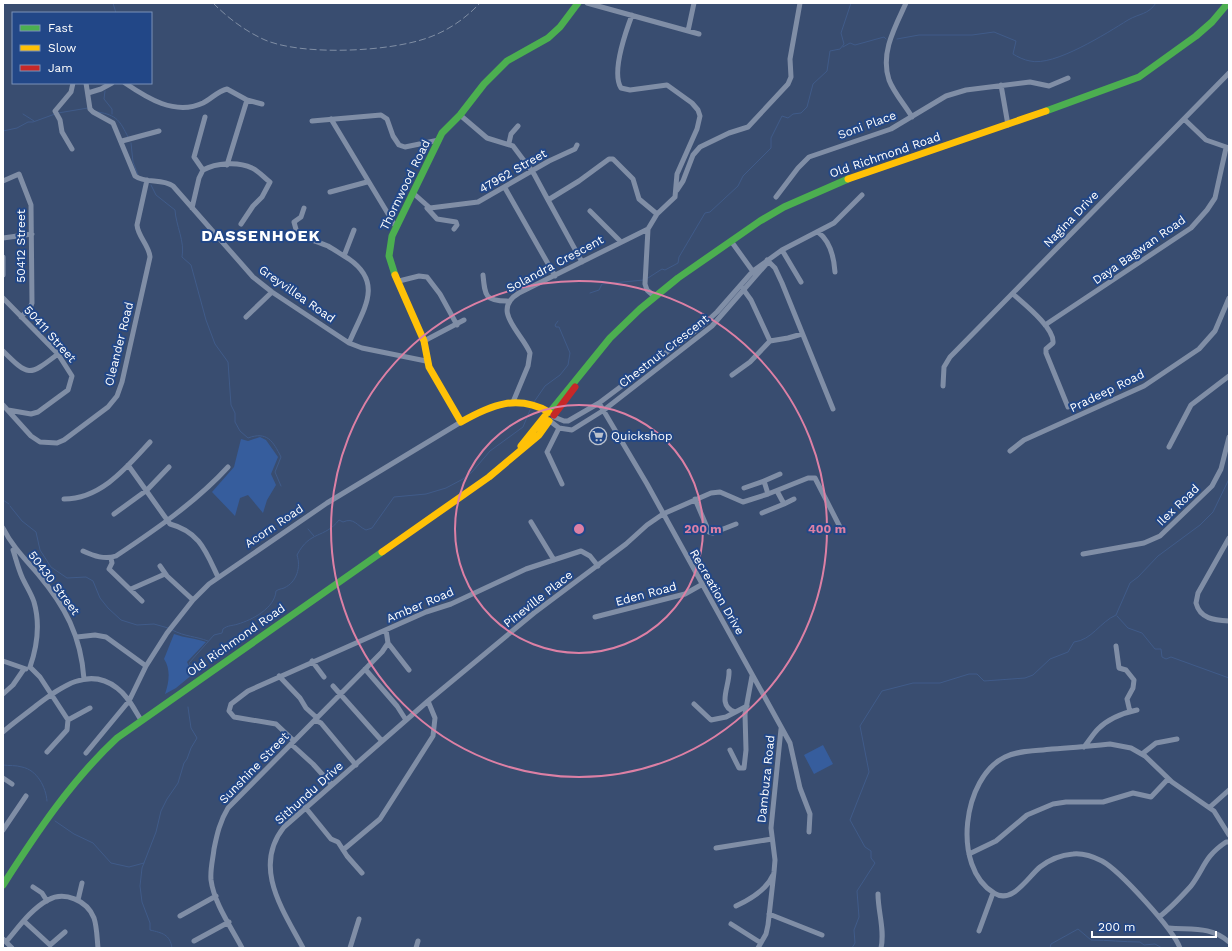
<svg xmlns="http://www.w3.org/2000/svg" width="1232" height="951" font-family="'Work Sans',sans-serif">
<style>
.green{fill:#365d9d}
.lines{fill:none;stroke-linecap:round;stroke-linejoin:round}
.stream{stroke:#405b89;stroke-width:1}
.street{stroke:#808ea6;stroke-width:5}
.fast{stroke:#4caf50;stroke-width:7}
.slow{stroke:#ffc107;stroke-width:7}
.jam{stroke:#c62828;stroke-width:7}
.rail{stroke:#808ea4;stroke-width:1;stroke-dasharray:7 3;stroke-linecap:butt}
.ring{fill:none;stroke:#dd80a5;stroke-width:2}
.labels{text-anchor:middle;stroke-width:4;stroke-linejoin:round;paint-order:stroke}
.street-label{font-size:12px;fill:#fff;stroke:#224787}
.poi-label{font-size:12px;fill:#fff;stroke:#224787;text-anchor:start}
.district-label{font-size:16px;font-weight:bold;letter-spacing:1px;fill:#fff;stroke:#224787}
.centre{fill:#dd80a5;stroke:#224787;stroke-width:2}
.ring-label{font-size:12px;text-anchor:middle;font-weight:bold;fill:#dd80a5;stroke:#224787;stroke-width:4;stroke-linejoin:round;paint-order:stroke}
</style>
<rect width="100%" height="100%" fill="#394d70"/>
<!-- green -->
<path class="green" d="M260,437l6,3 12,17 -7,17 5,11 -9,15 -4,13 -15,-18 -8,3 -5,18 -23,-24 22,-25 7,-28 7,2z
M174,634c11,4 21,4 32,8l-19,20 6,12 -17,14 -11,6c4,-11 6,-25 -1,-35z
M823,745l10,19 -19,10 -10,-19z"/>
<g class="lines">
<!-- stream -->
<path class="stream" d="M113,3l3,10
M897,39l22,-4h53l22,-3 22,9 -3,13c5,3 11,6 17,7 24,6 77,-28 98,-41 12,-7 20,-5 28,-17
M843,47l7,-4 5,2 29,-8 2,2
M105,91l-1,8 8,10v5
M98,112c19,3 22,9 30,25
M58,113l30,-5
M23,114l11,7
M3,131l14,-3 11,-6h5l22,-8
M131,143l2,19 5,13
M151,185l5,10 19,15c1,16 10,31 7,47l9,8 15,55 9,24 13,18 3,43 4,8v9l5,9 8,7c19,-7 25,3 33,19l-6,15 6,14
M648,278l14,-9 3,1 13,-7 1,-6 26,-44 5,-1 28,-26 5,-10 28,-28v-10l11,-22 6,2 5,-4 8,-1 6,-6 6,-23 14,-13 3,-20 10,-2 4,-5 -3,-11 10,-30
M590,293l9,-3 3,-6 42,-4
M534,402l11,-16 15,-11 8,-10 2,-12 -11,-26h-3l-1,-2 3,-4
M3,500l6,4
M10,506l12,15 14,11 4,18 11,17 16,11 19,-1 7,4 7,17 8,10 13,12 16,5 17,-1 14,4
M308,529l6,7
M1117,616l11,12 14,5 13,16h6l1,8 4,2 5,-2 58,21
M172,630c14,7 23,6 36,11
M195,673l-6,-10 25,-28 8,-2 1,-4c5,-4 9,-3 15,-5 14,-4 37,-16 38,-33 3,-2 5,-2 8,-3 13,-6 17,-21 13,-33 13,-25 27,-16 42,-35l4,2c11,-5 14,4 23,8l6,-2 22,-31 32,-3 20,-6 17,-9 9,-7 18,-21 33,-24 7,-17
M3,765c6,1 13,0 19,2 15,3 24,20 25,34
M55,821l19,13 19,9 18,20 18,4 15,-4
M172,948c-2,-14 -10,-15 -22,-18v-7l-8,-21 -2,-16 2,-18 14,-36 5,-21 6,-12 11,-16 6,-20 3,-4 4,-11 6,-10 -6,-10 -3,-21
M852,948l3,-5 -1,-13 5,-13 -2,-26 18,-28 -4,-5v-7l-6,-4 -15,-27 19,-48 -9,-46 22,-35 31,-8h27l29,-9h8l7,7 41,-3 8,-3 17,-16 18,-7 6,-10c18,-2 26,-20 42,-27l14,-32 8,-6 20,-21 42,-31 13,-13 16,-33
M1050,948l1,-4 27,-15 13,11c17,0 32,2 49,2l4,3 11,-1 7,4"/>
<!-- street -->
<path class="street" d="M587,3l112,31
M906,3c-11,24 -26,50 -17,77 5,13 16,25 23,37
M632,15c-6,16 -21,57 -11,73l9,2 37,-5 25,18 6,7 2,6 -3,13 -20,45 -2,23 -18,17 -9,15 -3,55 2,6 8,7
M688,31l6,-28
M86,83l4,26 3,3 20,11 22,53c11,8 27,2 38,10l80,91 19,15 77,51 13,5 64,13
M125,83c22,15 50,33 78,20 8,-4 15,-12 24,-14l20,11 15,4
M1001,85l7,40
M88,93l13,-4 11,-6
M460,115l27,23 26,8 21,28 14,26
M331,119l65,108
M1184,119l22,21 23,8
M312,121l69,-6 6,4 6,17 6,9 6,2 34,-7
M122,141l37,-10
M509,143l2,-9 7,-8
M72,149l-10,-17 -2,-12 -5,-9 16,-19 2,-9
M227,165l20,-65
M203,170l-9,-13 11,-40
M3,181l16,-7 12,31 1,98 -2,5 -9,9
M505,188l50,88
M677,190l6,-9 10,-26 7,-8 29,-14 19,-6 40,-43 3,-7 -1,-18 10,-56
M330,192l37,-10
M413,193l17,15 48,-6 71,-41 26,-12 2,-4
M776,197l22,-29 11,-11 82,-28 55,-33 20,-6 64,-8 19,4 19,-8
M192,208l7,-30 4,-8c13,-7 35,-9 49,-2 7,3 12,10 18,14l-8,15 -9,9 -12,18
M304,208l-3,9 -7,5 3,11c10,6 21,9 31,13 7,4 14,9 21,13 36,25 13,52 0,84
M427,208l10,11 19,3 1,3 -3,4
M590,211l30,30
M818,232c12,9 16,25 17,40
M3,238l29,-4
M731,241l23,32
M782,250l19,32
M344,256l10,-26
M3,257v18
M767,260l8,8 7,15 51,126
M582,262l-34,-62 31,-19 30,-22h4l20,20 6,20 18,15
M483,275c2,21 2,26 24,26
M399,281l20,-5 8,1 13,17 17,31
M1013,294c10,9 42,34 40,49l-7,6v4l22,54
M3,298l55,56 14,22 -4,14 -30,22 -7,2 -23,-4
M246,317l26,-25
M1045,325l146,-97 16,-18 8,-12 11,-50
M424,341l40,-21
M770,341l18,-3 14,-4
M3,351c26,26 26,25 55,3
M732,375l18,-13 20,-21 -19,-41 -8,-11
M943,386l1,-19 6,-10 279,-284
M513,402l15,-36 2,-13c-8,-20 -40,-43 -11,-60l129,-64
M599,403l48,81 143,259 10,45 10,26 -1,18
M3,405l28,31 9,6 17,1 7,-3 44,-33 9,-11 5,-14 28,-125c-1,-12 -12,-20 -13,-32l10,-45
M554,417l10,4h4l31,-18 104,-78 14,-13 36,-41 29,-21 52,-27 28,-28
M550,421l9,7 13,2 32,-20 108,-84 56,-64
M559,428l-12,24 15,32
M1169,447l22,-42 38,-29
M1010,451l14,-11 120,-54 55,-37 16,-18 14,-33
M128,465l42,59c30,8 36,28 48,53
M764,481l16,-7
M768,494l40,-16h7l27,53
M64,499c37,0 63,-32 86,-57
M695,499l14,33 4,1 23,-9
M784,504l10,-5
M762,513l22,-9 -7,-13
M114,514l33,-24 22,-23
M531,522l23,38
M3,528c9,18 22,31 35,46 27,32 43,62 46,105
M1229,538l-31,55 -2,10c4,16 18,17 33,18
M16,549l-3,1c3,9 5,18 9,27 4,9 9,16 12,25 6,21 3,45 -4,65
M83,551c11,5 22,9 33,5 39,-26 80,-54 112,-89
M1083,554l61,-11 16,-7 52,-50 9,-17 8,-32
M111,558l1,5 -3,6 33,32
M160,566l7,10 26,24
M131,589l34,-15
M595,617l90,-23 16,-9
M77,637l18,-2 11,2 40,29
M388,643l21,27
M1116,646l3,22 7,2 8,10 -1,8 -6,11 3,13
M3,661l23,8
M312,661l12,16
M30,667l10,10 28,43 -1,10 -20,22
M365,669l32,37 9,14
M729,671c1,15 -13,35 6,41
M279,676l21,22 6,10 11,10
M333,686l49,55
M3,694l10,-9 11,-16
M694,704l17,16 15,-3 21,-11
M68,720l22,-12
M315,720l6,3 35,42
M3,732c11,-10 23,-18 34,-27 24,-18 52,-39 80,-17 11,8 17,21 24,32
M294,741l-18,-17 -42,-7 -5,-6 2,-7 17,-13 178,-79 25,-8 75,-35 55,-18 9,5 8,10
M291,744l22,20 18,20
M1084,747c5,-6 9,-13 14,-18 11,-11 25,-16 39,-19
M730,750l9,18h5l2,-18 -1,-36 7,-38
M86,753l43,-52 17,-35 21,-33 26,-33 16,-16 118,-81 134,-81
M1142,754l14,-11 21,-4
M3,778l9,6
M305,807l26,32 7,3 9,14 15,17
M1210,807l19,-17
M3,830l23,-34
M716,848l56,-9
M343,850l37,-31 53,-83 2,-18 -7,-17
M969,854l27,-13 31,-26 26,-11 13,-2h37l30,-9 18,4 17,-18
M33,887l9,6 5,8
M878,894c0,18 7,36 3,54
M78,900l4,-17
M736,906c13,-6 31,-17 37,-31
M769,914l53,21
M180,916l36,-20
M1159,917c12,-9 22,-20 32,-31 14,-19 13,-29 35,-44h3
M25,922l25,23 15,-13
M731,924l30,19
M1169,928c22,2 42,-2 60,14
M979,931l14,-38
M3,939l9,9
M194,941l35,-19
M6,942c12,-14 25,-33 42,-42 16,-9 39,0 46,18 3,9 3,20 4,30
M242,948c-11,-21 -28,-45 -31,-68 -1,-11 2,-21 3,-31 3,-15 6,-28 14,-41l154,-156 6,-9 -2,-13
M303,948c-20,-38 -51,-81 -19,-121l144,-126 106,-88 92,-69 21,-19 16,-11 48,-21 9,-1 23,10 25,-8 -4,-13 -20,7
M350,948l9,-29
M416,948l2,-7
M758,948l8,-14 2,-9 6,-53 1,-12 -4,-32 10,-99
M1180,948c-7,-19 -60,-77 -78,-87 -8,-4 -20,-8 -29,-7 -12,1 -24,6 -33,13 -12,10 -28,38 -46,26 -43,-26 -31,-116 11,-136 14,-7 32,-6 47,-8 20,-1 39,-3 58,-5l21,4 14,8 27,26 42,29 15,24"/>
<!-- fast -->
<path class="fast" d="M1046,111l93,-34 57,-41 16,-14 16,-19
M395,275l-6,-19 3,-20 50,-103 18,-18 24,-31 23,-23 41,-23 12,-11 18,-24
M550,412l60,-74 30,-29 38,-31 82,-57 24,-14 64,-28
M3,885c34,-53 68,-104 114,-147l265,-186"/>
<!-- slow -->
<path class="slow" d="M848,179l198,-68
M395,275l29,66 5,26 32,55c30,-17 56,-28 88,-10
M521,446l24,-30
M382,552l107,-75 50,-42 10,-14"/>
<!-- jam -->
<path class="jam" d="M554,415l21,-28"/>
<!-- rail -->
<path class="rail" d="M213,3c15,15 32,28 52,37 38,16 126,12 165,-3 19,-7 36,-19 50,-34"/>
</g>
<!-- distance rings -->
<g class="ring">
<circle cx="579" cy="529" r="124"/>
<circle cx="579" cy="529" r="248"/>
</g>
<!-- icons -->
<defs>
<symbol id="supermarket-ring" viewBox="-11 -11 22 22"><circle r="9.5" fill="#224787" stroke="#bac1cd" stroke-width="1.5"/><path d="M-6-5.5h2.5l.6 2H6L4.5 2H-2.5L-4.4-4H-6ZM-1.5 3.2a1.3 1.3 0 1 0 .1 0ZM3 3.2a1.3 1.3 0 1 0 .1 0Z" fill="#bac1cd"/></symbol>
</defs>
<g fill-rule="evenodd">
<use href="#supermarket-ring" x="588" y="426" width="20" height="20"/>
</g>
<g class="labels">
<!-- street labels -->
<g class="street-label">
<text transform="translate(867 125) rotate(-20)" y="4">Soni Place</text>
<text transform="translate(885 155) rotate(-19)" y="4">Old Richmond Road</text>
<text transform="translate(513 171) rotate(-30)" y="4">47962 Street</text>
<text transform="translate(405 185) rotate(-64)" y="4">Thornwood Road</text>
<text transform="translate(1071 219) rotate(-46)" y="4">Nagina Drive</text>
<text transform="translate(21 246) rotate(-90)" y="4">50412 Street</text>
<text transform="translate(1139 250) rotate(-35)" y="4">Daya Bagwan Road</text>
<text transform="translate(555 264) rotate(-28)" y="4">Solandra Crescent</text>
<text transform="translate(297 294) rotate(35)" y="4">Greyvillea Road</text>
<text transform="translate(50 334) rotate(48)" y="4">50411 Street</text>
<text transform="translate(119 344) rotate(-76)" y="4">Oleander Road</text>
<text transform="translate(664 351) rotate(-38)" y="4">Chestnut Crescent</text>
<text transform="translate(1107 391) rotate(-26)" y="4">Pradeep Road</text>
<text transform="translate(1178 505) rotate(-44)" y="4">Ilex Road</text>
<text transform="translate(274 526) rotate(-34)" y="4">Acorn Road</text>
<text transform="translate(54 583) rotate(53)" y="4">50430 Street</text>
<text transform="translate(717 592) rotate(60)" y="4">Recreation Drive</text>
<text transform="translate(646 594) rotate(-15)" y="4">Eden Road</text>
<text transform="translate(538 599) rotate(-38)" y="4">Pineville Place</text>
<text transform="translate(420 605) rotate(-23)" y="4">Amber Road</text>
<text transform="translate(236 640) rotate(-35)" y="4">Old Richmond Road</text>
<text transform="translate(254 768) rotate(-46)" y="4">Sunshine Street</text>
<text transform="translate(766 779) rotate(-84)" y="4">Dambuza Road</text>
<text transform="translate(309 793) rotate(-42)" y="4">Sithundu Drive</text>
</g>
<!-- poi labels -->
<g class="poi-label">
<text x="611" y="440">Quickshop</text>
</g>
<!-- district labels -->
<g class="district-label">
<text x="261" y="241">DASSENHOEK</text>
</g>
</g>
<circle cx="579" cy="529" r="6" class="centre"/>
<g class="ring-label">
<text x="703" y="533">200 m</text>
<text x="827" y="533">400 m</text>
</g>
<!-- border -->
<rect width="1232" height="951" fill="none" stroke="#ffffff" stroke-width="8"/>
<!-- legend -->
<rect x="12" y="12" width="140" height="72" fill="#224787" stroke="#7a91b7"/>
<rect x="20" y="25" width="20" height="6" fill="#4caf50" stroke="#7a91b7"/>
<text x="48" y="32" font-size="12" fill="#ffffff">Fast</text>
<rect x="20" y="45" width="20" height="6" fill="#ffc107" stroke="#7a91b7"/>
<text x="48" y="52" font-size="12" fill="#ffffff">Slow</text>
<rect x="20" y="65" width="20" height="6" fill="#c62828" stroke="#7a91b7"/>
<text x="48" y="72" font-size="12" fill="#ffffff">Jam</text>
<!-- scale -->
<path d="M1092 931v6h124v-6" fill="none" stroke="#ffffff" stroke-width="2"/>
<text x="1098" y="931" font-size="12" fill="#ffffff" stroke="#224787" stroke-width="3" paint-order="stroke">200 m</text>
</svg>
